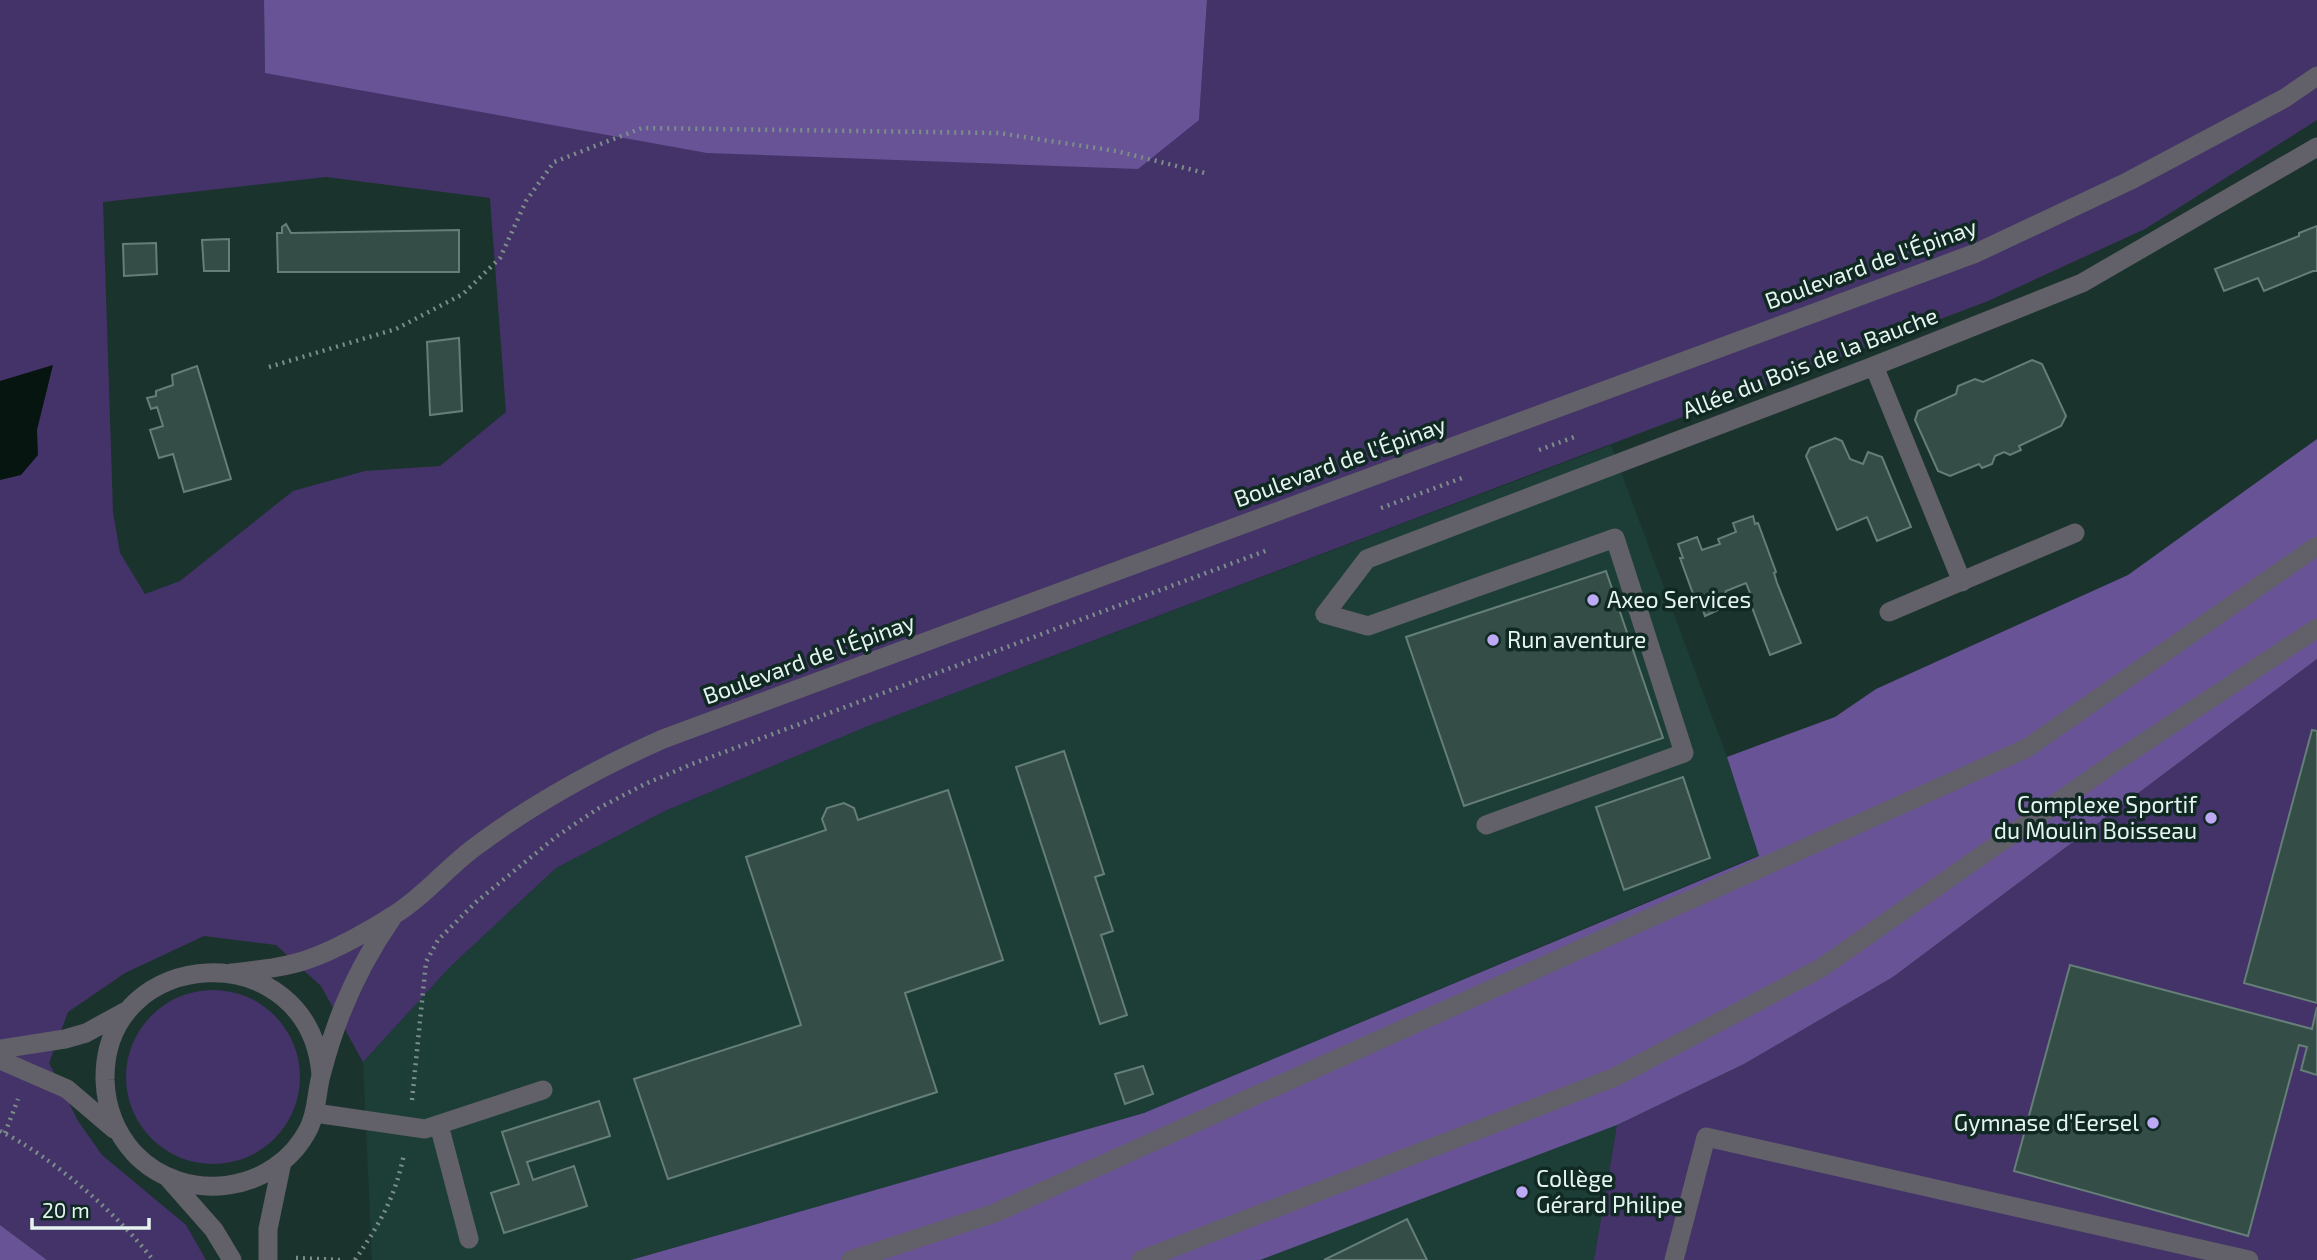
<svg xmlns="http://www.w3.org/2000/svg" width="2317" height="1260" font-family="'Exo 2',sans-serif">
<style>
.built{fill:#1c3e36}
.green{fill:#443369;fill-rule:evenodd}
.forest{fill:#685397}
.water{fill:#071511}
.building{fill:#344d46;stroke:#657f78;stroke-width:2}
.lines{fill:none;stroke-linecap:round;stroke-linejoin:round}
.path{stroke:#7b8e89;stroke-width:4.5;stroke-dasharray:2 5;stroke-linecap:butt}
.service{stroke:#626069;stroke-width:19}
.minor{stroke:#626069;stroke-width:19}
.tertiary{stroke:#626069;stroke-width:19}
.poi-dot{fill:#bea9f5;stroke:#112923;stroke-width:2.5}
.labels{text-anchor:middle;stroke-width:7;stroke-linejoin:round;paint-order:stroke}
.street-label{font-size:23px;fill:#e6f4f0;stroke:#112923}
.poi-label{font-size:23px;fill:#e6f4f0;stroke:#112923;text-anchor:start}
</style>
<rect width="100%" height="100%" fill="#1b332d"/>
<!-- built -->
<path class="built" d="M1611,445l116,312 32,98 -615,258 -513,147h-259l-9,-198 87,-95 106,-99 109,-57 203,-85z
M1617,1125l-23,135h-334z"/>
<!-- green -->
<path class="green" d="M0,0h264l1,73 934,47 8,-120h1110v120l-172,109 -157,72 -1120,425 -203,85 -109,57 -106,99 -87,95 -42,-76 -45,-41 -72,-9 -79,37 -57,39 -19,51 29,58 24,34 84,70 20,35h-159l-47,-35zM326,177l164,21 16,214 -66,54 -75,5 -72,20 -113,90 -35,13 -25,-41 -7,-41 -10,-310z
M2317,659v601h-723l23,-135 127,-61 149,-87z
M126 1077a87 87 0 1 1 174 0a87 87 0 1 1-174 0Z"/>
<!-- forest -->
<path class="forest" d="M264,0h943l-8,120 -61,49 -431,-16 -442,-80z
M2317,439v220l-424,318 -149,87 -127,61 -357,135h-629l513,-147 615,-257 -32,-99 108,-40 41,-28 252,-114z
M0,1225l47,35h-47z"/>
<!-- water -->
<path class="water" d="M53,365l-16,65 1,25 -17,20 -21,5v-99z"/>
<!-- building -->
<path class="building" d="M286,224l5,9 168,-3v42h-181l-1,-39h5v-6z
M2317,226v45h-4l-49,20 -6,-13 -34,13 -9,-22 84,-33v-3z
M229,239v32h-25l-2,-31z
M156,243l1,31 -33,2 -1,-32z
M459,338l3,73 -32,4 -3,-73z
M2032,360l10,4 24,52 -5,10 -42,20 2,4 -11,5 -6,-3 -9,4 -3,8 -10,4 -3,-4 -29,12 -12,-5 -23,-51 3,-9 38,-17 2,-8 17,-7 8,3z
M197,366l34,113 -47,13 -11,-38 -14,4 -9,-28 13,-4 -6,-19 -6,2 -4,-11 9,-2v-5l17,-6 -1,-10z
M1835,438l7,3 8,18 13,5 5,-12 14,5 29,70 -34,14 -10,-24 -30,13 -31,-74 4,-8z
M1753,516l2,8 3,-1 18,49 -2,1 3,10 24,60 -31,12 -23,-61 3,-1 -4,-10 -20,8 -8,19 -13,6 -5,-15 -4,1 -16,-44h3l-5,-14 19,-7 5,13 18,-6 -2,-5 18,-7 -3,-9z
M1606,571l57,167 -199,68 -58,-169z
M2312,730l5,1v272l-73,-20z
M1064,751l40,123 -9,3 18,54 -12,4 26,80 -27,9 -84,-257z
M1683,777l27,81 -86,32 -28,-83z
M948,790l55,170 -98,33 32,99 -269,87 -34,-100 167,-54 -55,-168 80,-27 -4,-11 5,-11 17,-5 10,5 4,12z
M2070,965l242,64 5,-22v68l-16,-5 6,-23 -8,-2 -51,191 -234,-65z
M1143,1066l10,28 -28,10 -10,-30z
M599,1101l11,35 -83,26 6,18 41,-14 13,40 -83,27 -13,-40 28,-9 -17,-52z
M1407,1219l20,41h-103z"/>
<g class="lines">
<!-- path -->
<path class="path" d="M269,367l127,-38 67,-35 37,-36 26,-57 28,-39 88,-34 356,5 118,18 89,22
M1539,450l38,-14
M1381,508l81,-30
M412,1100l14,-138 12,-22 38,-38 81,-66 42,-28 46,-24 47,-20 576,-214
M0,1131c51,25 119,84 153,129
M5,1133l13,-34
M296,1258l44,2
M355,1260c25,-37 40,-62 49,-106"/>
<!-- service -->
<path class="service" d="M1874,366l88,216
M1889,612l186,-79
M1325,614l43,12 247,-88 69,215 -198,72
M315,1113l110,16 118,-39
M439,1125l30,114
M1141,1260l474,-183 206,-109 294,-206 202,-134
M1674,1260l32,-123 543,123"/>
<!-- minor -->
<path class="minor" d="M1325,614l42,-55 507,-193 208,-83 235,-136
M851,1260l144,-47 1032,-465 290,-202"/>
<!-- tertiary -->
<path class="tertiary" d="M231,973c26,-3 53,-5 78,-14 26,-9 62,-29 85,-44 31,-19 55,-50 85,-71 58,-43 119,-76 184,-105l1313,-486 153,-72 156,-83 32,-22
M0,1049l65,-10 21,-6 42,-23
M0,1060l67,29 47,40
M321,1075c-11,-142 -218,-132 -216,5 1,27 11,53 29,73 50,53 142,41 175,-25 9,-19 7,-37 13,-56 14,-55 38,-108 70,-154
M169,1179l45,51 18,30
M268,1260v-31l14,-67"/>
</g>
<!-- markers -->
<g class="poi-dot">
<circle cx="1593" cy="600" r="7"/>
<circle cx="1493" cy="640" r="7"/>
<circle cx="2211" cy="818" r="7"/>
<circle cx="2153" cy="1123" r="7"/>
<circle cx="1522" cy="1192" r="7"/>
</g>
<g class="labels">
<!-- street labels -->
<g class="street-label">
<text transform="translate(1871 264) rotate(-20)" y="8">Boulevard de l'Épinay</text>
<text transform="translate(1810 363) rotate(-21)" y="8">Allée du Bois de la Bauche</text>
<text transform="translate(1340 462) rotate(-20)" y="8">Boulevard de l'Épinay</text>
<text transform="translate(809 659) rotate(-20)" y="8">Boulevard de l'Épinay</text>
</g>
<!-- poi labels -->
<g class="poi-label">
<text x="1607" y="608">Axeo Services</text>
<text x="1507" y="648">Run aventure</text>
<text x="2197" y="813" text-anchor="end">Complexe Sportif<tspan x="2197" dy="26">du Moulin Boisseau</tspan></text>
<text x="2139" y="1131" text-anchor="end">Gymnase d'Eersel</text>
<text x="1536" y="1187">Collège<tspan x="1536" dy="26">Gérard Philipe</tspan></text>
</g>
</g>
<!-- scale -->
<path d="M32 1218v10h117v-10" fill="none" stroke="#e6f4f0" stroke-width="3.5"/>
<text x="42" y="1218" font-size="21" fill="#e6f4f0" stroke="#112923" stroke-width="5" paint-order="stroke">20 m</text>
</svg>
